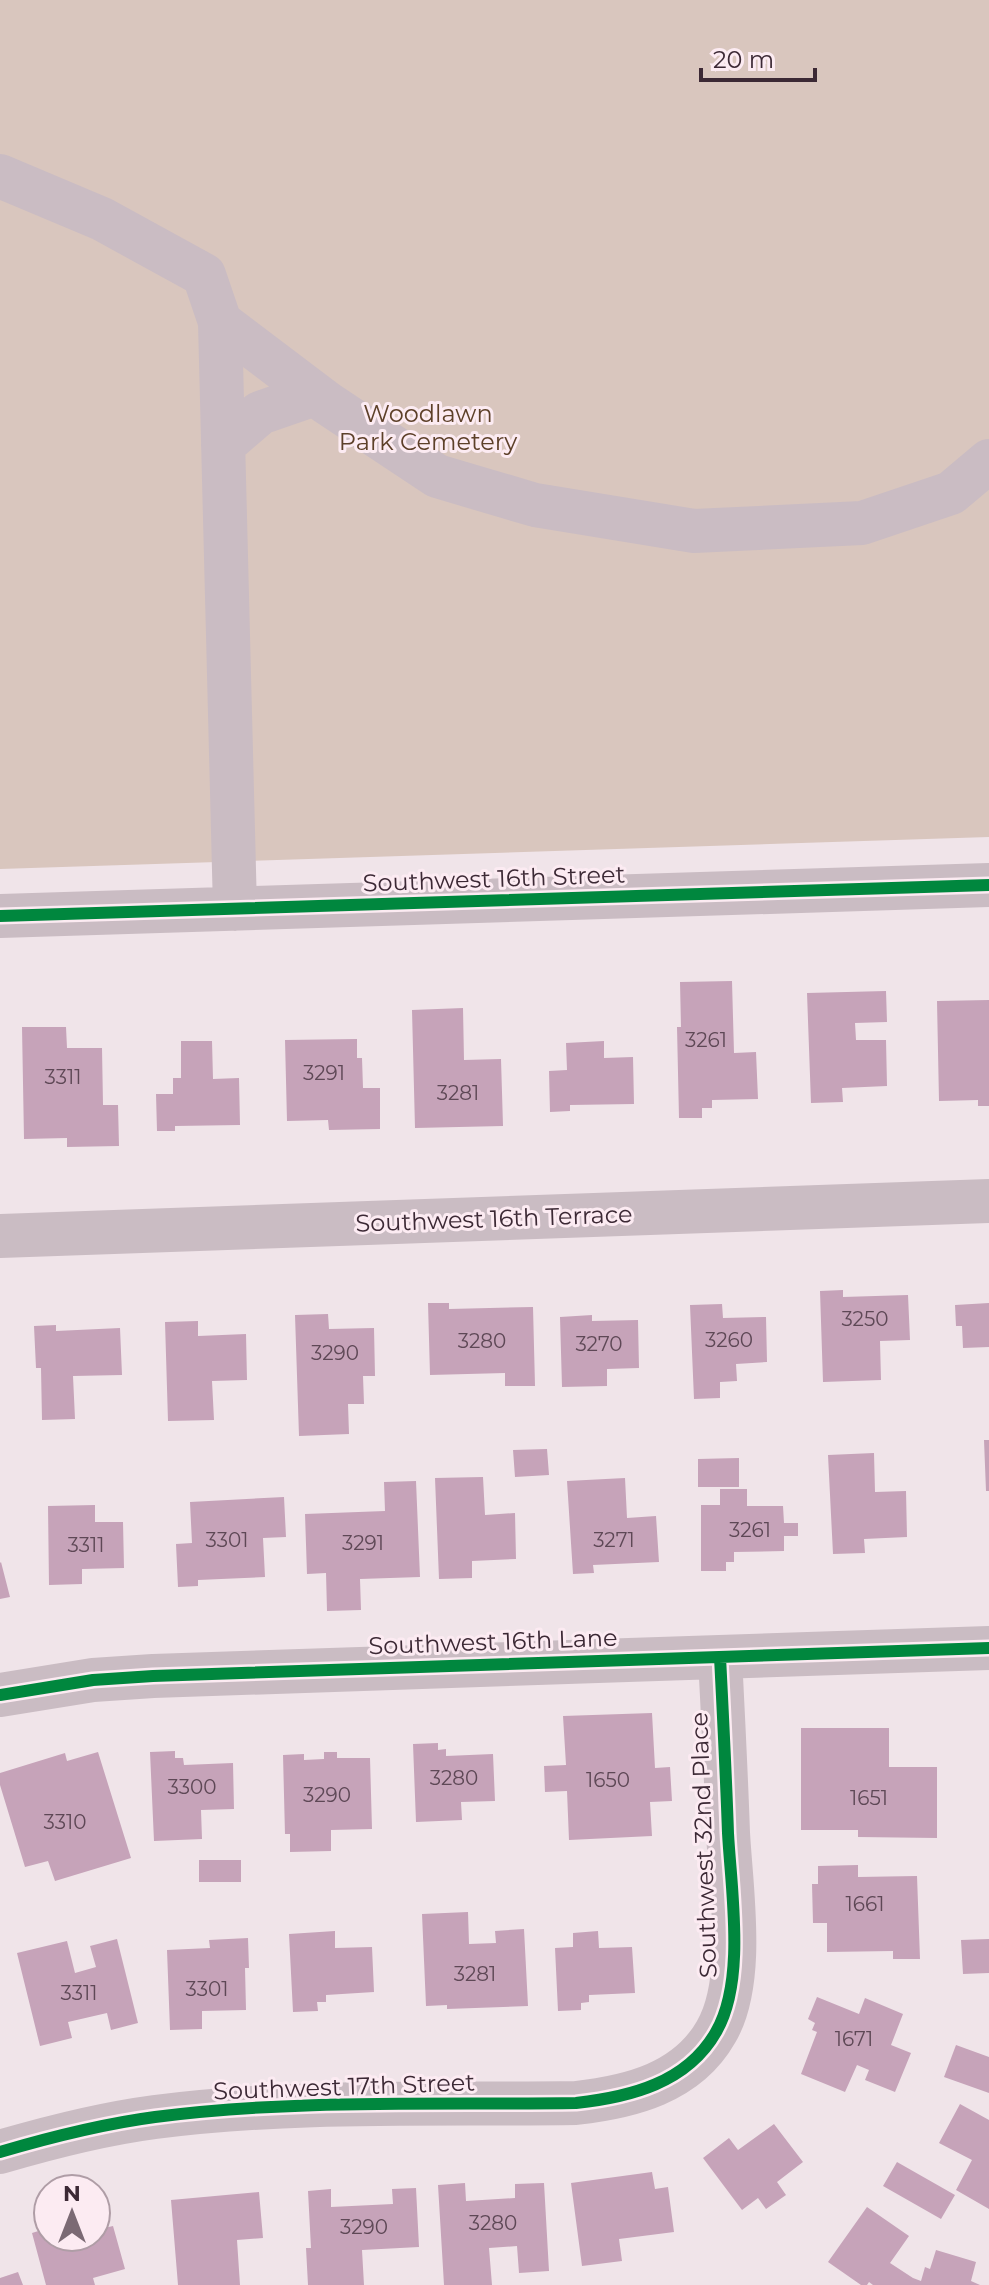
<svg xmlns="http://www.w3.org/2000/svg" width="989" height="2285" font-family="Montserrat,sans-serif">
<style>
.green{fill:#d9c6be}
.building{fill:#c6a3b9}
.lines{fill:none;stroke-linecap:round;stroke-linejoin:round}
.minor{stroke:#cabcc3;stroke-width:44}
.cycleway-casing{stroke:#fcebf2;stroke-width:17}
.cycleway{stroke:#00873e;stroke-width:12}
.labels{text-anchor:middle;stroke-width:6;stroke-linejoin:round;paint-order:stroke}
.number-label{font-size:20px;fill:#5e4856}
.park-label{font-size:24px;fill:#5d4029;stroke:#fcebf2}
.street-label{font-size:24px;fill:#3c2935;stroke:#fcebf2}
</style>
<rect width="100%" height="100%" fill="#f0e4e9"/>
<!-- green -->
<path class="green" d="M0,0h989v837l-989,32z"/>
<!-- building -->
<path class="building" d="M732,981l2,72 22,-1 2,47 -46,1v8h-10v10h-23l-2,-91h4l-1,-45z
M886,991l1,31 -32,1 1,17h30l1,46 -45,2 1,14 -32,1 -4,-110z
M989,1000v106h-11v-6l-39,1 -2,-100z
M463,1008l1,52 37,-1 2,67 -88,2 -3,-118z
M22,1027h44l1,21h35l1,57h15l1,41 -52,1v-9l-43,1z
M357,1039v19h5l1,30h17v41l-51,1 -1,-10 -41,1 -2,-81z
M181,1041h31l1,38 26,-1 1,47 -65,1v5h-18l-1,-37h17v-16h8z
M604,1041v17l29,-1 1,47 -64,1v6l-20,1 -1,-41 18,-1 -1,-27z
M843,1290v7l65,-2 2,45 -30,1 1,39 -58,2 -3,-91z
M428,1303h21v6l84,-2 2,79h-30v-13l-75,2z
M989,1303v44l-26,1 -1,-22h-6l-1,-21z
M722,1304l1,14 43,-1 1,45 -31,2 1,17 -17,1v16l-26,1 -4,-94z
M328,1314l1,15 45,-1 1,48h-12l1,28h-16l1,30 -50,2 -4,-121z
M592,1315v6l46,-1 1,48 -32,1v17l-45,1 -2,-70z
M198,1321v15l48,-2 1,46 -35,1 2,39 -46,1 -3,-99z
M56,1325v6l64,-3 2,47 -49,1 2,43 -33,1 -1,-52h-5l-2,-42z
M984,1440h5v51h-3z
M547,1449l2,26 -34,2 -2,-27z
M874,1453l1,39 31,-1 1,46 -43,2 1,14 -32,1 -5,-99z
M739,1458v29h-41v-28z
M483,1477l2,38 30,-2 1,46 -44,2v17l-33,1 -4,-101z
M625,1478l2,40 29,-2 3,46 -66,3 1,8 -21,1 -6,-93z
M416,1481l4,96 -60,2 1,31 -34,1 -1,-38 -19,1 -2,-60 80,-3 -1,-29z
M720,1489h27v17h36l1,17h14v13h-14v15l-50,1v10h-8v9h-25v-66h19z
M284,1497l2,40 -23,1 2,39 -67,3v6l-20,1 -2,-43 16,-1 -2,-41z
M95,1505v17h28l1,46 -42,1v15l-33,1 -1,-79z
M1,1562l9,35 -10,2v-36z
M652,1713l3,55 15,-1 2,34 -22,1 2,34 -83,4 -2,-49 -22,1 -1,-26 22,-1 -3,-49z
M801,1728h88v39h48v71l-79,-1v-7h-57z
M438,1743v7l8,-1v7l47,-2 2,47 -34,1 1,18 -46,2 -3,-78z
M175,1751v7h8l1,7 49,-2 1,46 -33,1 1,29 -48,2 -4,-89z
M98,1752l33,106 -76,23 -7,-20 -23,6 -25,-82v-12l65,-20 2,8z
M324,1752h13v6h33l2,71 -41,1v21l-41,1v-18h-5l-2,-79 21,-1v6l20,-1z
M199,1860h42v22h-42z
M858,1865v12l59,-1 3,83h-27v-8l-66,1v-29h-14l-1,-39h6v-18z
M468,1912l1,32 27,-1 -1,-12 29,-2 4,77 -81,3v-4l-21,1 -4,-92z
M335,1931v17l37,-1 2,45 -48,3v7h-9l1,9 -25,1 -4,-78z
M598,1931l1,17 33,-1 3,46 -46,2v7l-8,1v7l-23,1 -3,-63 18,-1v-14z
M248,1938l1,30h-4l1,42 -44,1v18l-32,1 -3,-80 43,-2 -1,-8z
M117,1939l21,84 -27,7 -4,-17 -39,9 4,16 -32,8 -23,-93 50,-12 8,32 21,-6 -6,-21z
M989,1939v34l-26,1 -2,-34z
M817,1997l42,17 6,-16 38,16 -12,31 20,8 -16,39 -30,-12 4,-10 -12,-5 -12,27 -44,-18 16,-42 -5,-2 3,-7 -7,-4z
M956,2045l33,12v36l-45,-16z
M960,2104l29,16v89l-33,-19 16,-30 -33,-17z
M774,2124l29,38 -26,20 9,13 -20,14 -8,-11 -16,12 -39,-52 26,-20 9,12z
M897,2162l58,33 -14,24 -58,-33z
M652,2172l3,17 13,-2 6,45 -55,7 3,22 -40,5 -11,-83z
M465,2183l1,18 49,-3v-14l29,-1 5,88 -30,2 -2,-27 -28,2 3,37h-48l-6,-100z
M416,2188l3,59 -57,3 2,35h-56l-2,-37h5l-3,-57 23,-2v18l62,-3 -1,-15z
M259,2192l4,46 -26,2 3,45h-62l-7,-85z
M867,2207l42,29 -19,27 23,15 8,3 4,-14 5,2 6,-19 40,12 -5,19 9,4h-107l-4,-3 -2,3h-6l-33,-23z
M113,2226l12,43 -32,9 2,7h-49l-14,-52 16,-5v9h48v-7z
M18,2272l5,13h-23v-7z"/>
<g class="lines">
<!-- minor -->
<path class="minor" d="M0,176l102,43 102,56 16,47 15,587
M220,322l107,81 110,73 98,29 159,26 168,-8 89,-30 38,-32
M223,445l37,-32 55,-19
M0,916l989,-31
M0,1236l989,-35
M0,1695l93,-15 60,-4 836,-28
M0,2152c51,-15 102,-28 155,-35 139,-18 281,-12 421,-14 54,-6 111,-20 140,-71 30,-51 15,-142 12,-199 -2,-59 -5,-117 -8,-176"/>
<defs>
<path id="cycleway" d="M0,916l989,-31
M0,1695l93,-15 60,-4 836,-28
M0,2152c51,-15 102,-28 155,-35 139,-18 281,-12 421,-14 54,-6 111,-20 140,-71 30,-51 15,-142 12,-199 -2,-59 -5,-117 -8,-176"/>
</defs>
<!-- cycleway casing -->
<use href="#cycleway" class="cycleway-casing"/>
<!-- cycleway -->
<use href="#cycleway" class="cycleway"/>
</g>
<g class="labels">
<!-- number labels -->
<g class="number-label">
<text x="706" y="1047">3261</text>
<text x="324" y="1080">3291</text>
<text x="63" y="1084">3311</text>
<text x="458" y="1100">3281</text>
<text x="865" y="1326">3250</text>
<text x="729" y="1347">3260</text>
<text x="482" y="1348">3280</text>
<text x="599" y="1351">3270</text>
<text x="335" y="1360">3290</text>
<text x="750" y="1537">3261</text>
<text x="227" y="1547">3301</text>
<text x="614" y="1547">3271</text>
<text x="363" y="1550">3291</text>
<text x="86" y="1552">3311</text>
<text x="454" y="1785">3280</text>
<text x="608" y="1787">1650</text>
<text x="192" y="1794">3300</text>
<text x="327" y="1802">3290</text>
<text x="869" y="1805">1651</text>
<text x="65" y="1829">3310</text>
<text x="865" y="1911">1661</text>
<text x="475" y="1981">3281</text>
<text x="207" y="1996">3301</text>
<text x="79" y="2000">3311</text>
<text x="854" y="2046">1671</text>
<text x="493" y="2230">3280</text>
<text x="364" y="2234">3290</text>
</g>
<!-- park labels -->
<g class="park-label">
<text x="428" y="422">Woodlawn<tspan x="428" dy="28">Park Cemetery</tspan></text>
</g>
<!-- street labels -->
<g class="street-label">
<text transform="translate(494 879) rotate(-2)" y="8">Southwest 16th Street</text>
<text transform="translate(494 1219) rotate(-2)" y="8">Southwest 16th Terrace</text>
<text transform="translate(493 1642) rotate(-2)" y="8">Southwest 16th Lane</text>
<text transform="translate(704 1845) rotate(-92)" y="8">Southwest 32nd Place</text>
<text transform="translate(344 2087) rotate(-2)" y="8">Southwest 17th Street</text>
</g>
</g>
<!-- north arrow -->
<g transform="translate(72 2213)"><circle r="38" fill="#fcebf2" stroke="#af9da6" stroke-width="2"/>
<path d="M0-6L14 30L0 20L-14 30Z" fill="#7b6a74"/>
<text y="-12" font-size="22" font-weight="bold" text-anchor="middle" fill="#3c2935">N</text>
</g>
<!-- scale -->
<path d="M701 68v12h114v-12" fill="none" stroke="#3c2935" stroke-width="4"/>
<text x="713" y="68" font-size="24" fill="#3c2935" stroke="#fcebf2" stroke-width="6" paint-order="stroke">20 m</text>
</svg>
